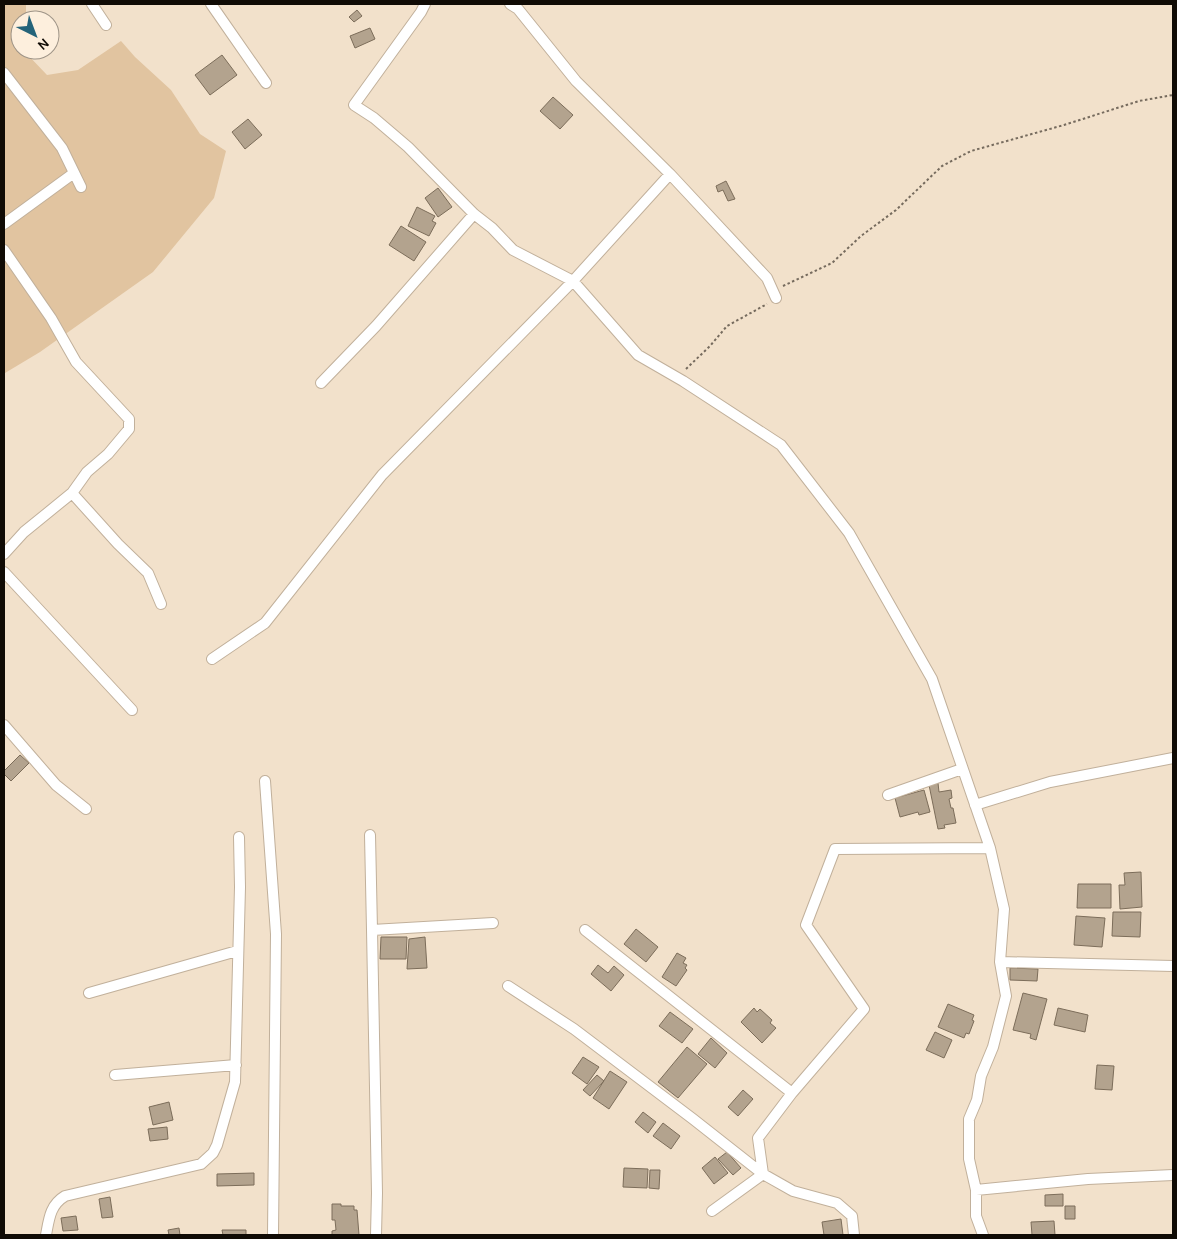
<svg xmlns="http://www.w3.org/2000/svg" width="1177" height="1239" font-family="Karla,sans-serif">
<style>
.green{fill:#e1c4a0}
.building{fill:#b3a38e;stroke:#7c6d5a}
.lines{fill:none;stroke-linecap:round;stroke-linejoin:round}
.street-casing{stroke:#c1b09b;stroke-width:12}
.path{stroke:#766b5e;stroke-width:2;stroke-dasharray:2.5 2.5;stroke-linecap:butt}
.street{stroke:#fff;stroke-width:10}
</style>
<rect width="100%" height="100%" fill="#f2e1cb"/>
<!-- green -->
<path class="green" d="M4,4h22v16h-6v30h6v3l21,22 31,-5 43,-29 14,16 36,33 29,44 26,17 -12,47 -61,74 -113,80 -35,21 -1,-2z"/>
<!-- building -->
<path class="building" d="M357,10l5,6 -8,6 -5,-5z
M370,28l5,11 -20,9 -5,-12z
M222,55l15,20 -27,20 -15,-20z
M553,97l20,18 -13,14 -20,-18z
M248,119l14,16 -17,14 -13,-17z
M726,181l9,18 -7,2 -5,-11 -5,2 -2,-6z
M438,188l14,19 -14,10 -13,-19z
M417,207l18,9 -3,5 4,2 -7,13 -21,-10z
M401,226l25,16 -12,19 -25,-16z
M20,755l9,8 -18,18 -7,-7v-3z
M938,783l1,9 12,-2 1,8 -3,1 2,9h2l3,15 -12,2 1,3 -7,1 -9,-44z
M924,790l6,22 -11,3 -1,-3 -18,5 -5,-19z
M1141,872l1,35 -22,2 -1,-24h6l-1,-12z
M1078,884h33v24h-34z
M1113,912h28l-1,25 -28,-1z
M1076,916l29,2 -3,29 -28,-2z
M636,929l22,18 -12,15 -22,-18z
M381,937h26l-1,22h-26z
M425,937l2,31 -20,1 2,-30z
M677,953l9,5 -3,5 4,2 -2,3 2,2 -11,16 -14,-9z
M598,965l10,8 6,-7 10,9 -13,16 -20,-17z
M1010,968l28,1 -1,12 -27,-1z
M1023,993l24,6 -11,41 -6,-2 1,-4 -18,-4z
M948,1004l26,11 -2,5 2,1 -5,13 -3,-1 -2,5 -26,-11z
M754,1008l3,4 3,-3 12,11 -2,3 6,5 -14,15 -21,-21z
M1058,1008l30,7 -3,17 -31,-7z
M670,1012l23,17 -11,14 -23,-17z
M935,1032l17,8 -8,18 -18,-8z
M711,1038l16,15 -12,15 -17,-14z
M687,1047l20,17 -29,34 -20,-16z
M583,1057l16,10 -12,17 -15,-11z
M1097,1065l17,1 -2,24 -17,-1z
M610,1071l17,11 -18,27 -16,-11z
M597,1075l7,6 -14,15 -7,-6z
M743,1090l10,9 -15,17 -10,-9z
M169,1102l4,18 -20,5 -4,-18z
M643,1112l13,10 -8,11 -13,-11z
M663,1123l17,13 -9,13 -18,-13z
M167,1127l1,12 -18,2 -2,-12z
M727,1152l14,16 -8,7 -15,-16z
M715,1157l13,16 -14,11 -12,-16z
M624,1168l24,1 -1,19 -24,-1z
M650,1170h10l-1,19 -10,-1z
M254,1173v12l-37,1v-12z
M1063,1194v12h-18v-11z
M110,1197l3,20 -11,1 -3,-19z
M332,1204h9v2h13v4h3l2,25h-27v-4l4,-1 -1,-10h-3z
M1065,1206h10v13h-10z
M76,1216l2,14 -15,1 -2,-13z
M841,1219l2,16h-19l-2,-13z
M1054,1221l1,14h-23l-1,-13z
M179,1228l1,7h-11l-1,-5z
M222,1230h24v5h-23z"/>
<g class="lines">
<defs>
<path id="street" d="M92,4l14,21
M211,4l55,79
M425,4l-4,8 -67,93 20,13 34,29 66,67 18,14 21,22 60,31 65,74 45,26 98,64 68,88 83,146 58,169 14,61 -4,53 6,34 -13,51 -12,29 -4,24 -8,19v40l7,31v26l7,19
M510,4l8,5 58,72 94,93 97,104 9,20
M4,73l58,75 19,39
M4,224l70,-51
M4,250l47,68 25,44 53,57v10l-21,25 -21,18 -15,21 -48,39 -20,22
M321,383l55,-57 98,-112
M72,493l46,51 30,29 13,31
M4,572l128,138
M212,659l53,-36 117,-148 191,-194 97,-107
M4,725l52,60 30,24
M265,781l11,153 -3,301
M888,795l74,-26
M975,805l75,-23 123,-24
M370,835l2,95
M585,930l207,163
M1000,962l173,4
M508,986l66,43 119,90 70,55 -5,-36 34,-45 72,-84 -58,-84 29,-76 155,-1
M89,993l148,-42
M115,1075l121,-10
M976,1190l112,-11 85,-4
M712,1211l51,-37 30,17 44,12 15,13 2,19
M46,1235c3,-16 4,-30 19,-39l136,-32 12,-11 4,-8 18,-63 5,-195 -1,-50
M376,1235l1,-42 -5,-263 121,-7"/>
</defs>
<!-- street casing -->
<use href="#street" class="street-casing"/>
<!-- path -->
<path class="path" d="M783,286l49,-23 29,-27 35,-26 46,-44 29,-15 93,-26 75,-24 34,-6
M686,369l24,-23 17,-20 40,-22"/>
<!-- street -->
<use href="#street" class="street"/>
</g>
<!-- border -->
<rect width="1177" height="1239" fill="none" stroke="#100b05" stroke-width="10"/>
<!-- north arrow -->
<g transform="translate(35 35) rotate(138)"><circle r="24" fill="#fdefdd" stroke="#9e9487"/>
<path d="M0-4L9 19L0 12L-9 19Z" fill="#246379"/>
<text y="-8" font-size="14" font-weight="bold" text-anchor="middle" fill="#100b05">N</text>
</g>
</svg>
